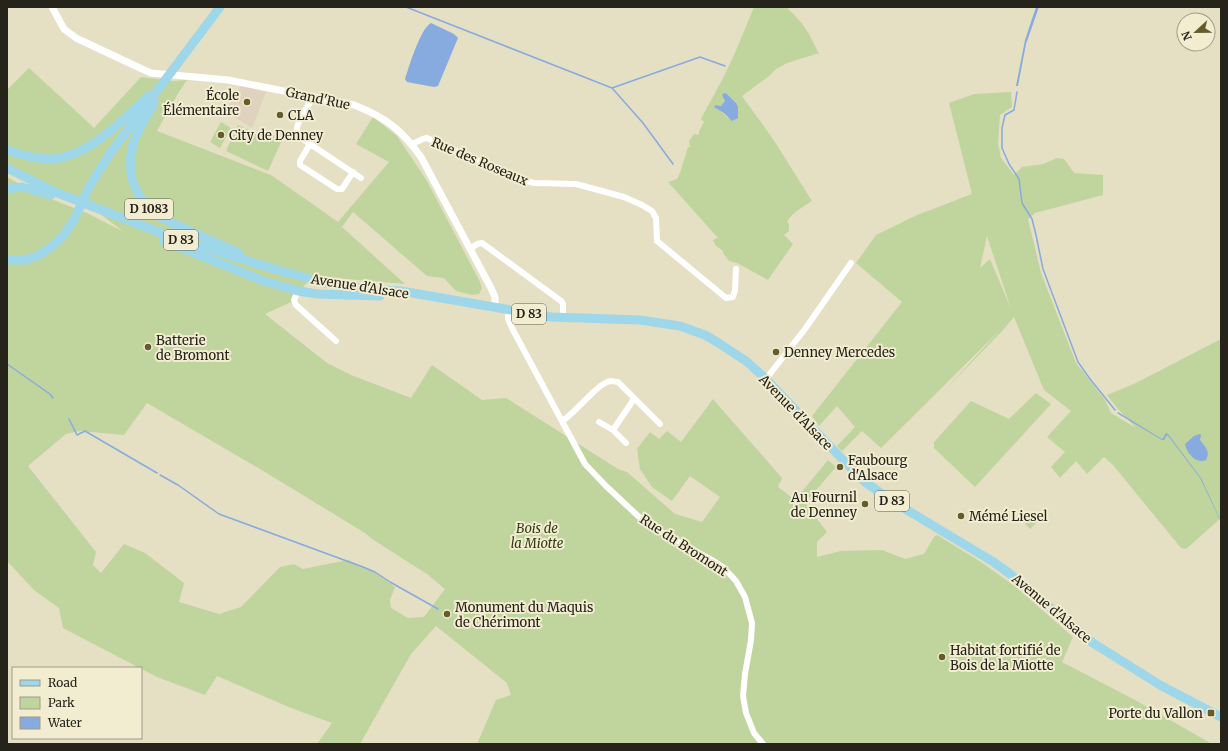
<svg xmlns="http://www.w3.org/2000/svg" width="1228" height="751" font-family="Merriweather,serif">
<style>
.education{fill:#dfd3bf}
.green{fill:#bfd59d;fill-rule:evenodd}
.water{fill:#87abdf}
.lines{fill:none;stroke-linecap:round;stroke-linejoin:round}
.stream{stroke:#87abdf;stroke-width:1.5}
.minor{stroke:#fff;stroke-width:6}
.tertiary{stroke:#fff;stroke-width:7}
.primary{stroke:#9ed6ea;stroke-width:9}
.poi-dot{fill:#645d29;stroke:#f2ecd1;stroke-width:1.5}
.labels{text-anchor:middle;stroke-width:4;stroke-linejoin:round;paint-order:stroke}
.shield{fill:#f2ecd1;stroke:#636051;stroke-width:1}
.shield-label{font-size:12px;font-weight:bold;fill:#26241a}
.poi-label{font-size:13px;fill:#26241a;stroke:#f2ecd1;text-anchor:start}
.street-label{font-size:13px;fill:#26241a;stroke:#f2ecd1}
.park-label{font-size:13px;font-style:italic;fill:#2f3e11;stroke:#f2ecd1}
</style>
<rect width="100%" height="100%" fill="#e5dfc4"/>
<!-- education -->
<path class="education" d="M241,86l25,6 -14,36 -27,-17z"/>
<!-- green -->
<path class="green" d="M754,7h32c18,16 23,26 33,47h-3l-29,9 -11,6 -7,7 -27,20 31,43 39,62c-9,6 -21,12 -25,21l2,2v7l-5,4 9,9 -25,36 -31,-17 -8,-2 -5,-7 -2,-4 -6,-4 -3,-6 2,-1 3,-1 -50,-56 9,-3 3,-6 8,-26h2l-1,-6 5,-7 5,1v-4l5,-9 -3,-3c7,-14 15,-27 22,-41 12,-23 21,-47 31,-71zM727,94l9,9 -8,15c-4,-5 -9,-8 -12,-13l5,1 4,-4 -1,-4z
M29,68l48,44 17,16 47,-51 33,4 13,-1 -10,15 -20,36 114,44 67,47 51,-60 -33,-18 17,-27 24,19 30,45 53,101 2,6 -3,6 -7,1 -16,-4 -12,-13 -17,-2 -74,-64 -11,15 63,57 -93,-8 -21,26 -26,12 62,49 24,12 60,23 21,-33 50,35 24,-2 112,71 9,3 48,42 27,8 18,-25 -30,-21 -18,25 -20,-14 -12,-18 -3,-20 13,-17 9,7 8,-8 14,11 32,-43 69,79 -4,9 17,13 33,-40 8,7 -31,36 22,29 -10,10v15l24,-6 41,-1 23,9 19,-5 10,-17 3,-2 44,27 36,26 56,49 -11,25 73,38 77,44h-735l19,-44 15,-5 -4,-12 -71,-57 -25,28 -51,90h-43l15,-21 -41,-15 -74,-32 -12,19 -48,-18 -94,-49 -4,-20 -25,-18 -27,-29v-384l31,17 49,19 37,19 -44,-33 -73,-32v-77zM147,403l118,69 100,61 7,6 55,35 18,15 -21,28 -16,1 -17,-10 -1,-8 5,-13 -22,-16 -25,-11 -45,9 -9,-5 -14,3 -39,40 -22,7 -40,-12 5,-19 -39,-30 -21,-9 -23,29 -8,-8 3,-13 -68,-86 38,-32 14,-3 44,4z
M1011,92l1,15 -12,8 -2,28 3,15 13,17 8,-8 21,-3 14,-6 7,1 10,14 29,2v20l-68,18 -7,6 13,54 35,90 29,37 6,13 25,15 -18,-19 -11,-14 29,-12 85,-44v179l-35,31 -5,-1 -68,-83 -9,-8 -17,17 -11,-13 -16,17 -9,-11 14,-15 -18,-15 24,-26 -27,-21 -30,-73 -11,13 -61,63 60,-65 -121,120 -19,-17 -20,20 -5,-5 18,-19 -18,-21 -18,20 -7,-10 90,-114 -46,-39 20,-28 39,-19 57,-22 -23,-91 25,-9zM987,236l24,73 -21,-50 -10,9z
M221,122l10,6 -11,20 -10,-6z
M238,125l24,11 4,-6 16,10 -14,31 -42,-20z
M1036,393l15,11 -76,83 -41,-39v-6l37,-41 38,18z
M1034,514l7,4 -11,11 -5,-5z"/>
<!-- water -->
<path class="water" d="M1036,7h3l-13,37 -8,42h-2l9,-46z
M431,23l23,11 4,4 -20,48 -4,1 -27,-5 -2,-3c4,-12 15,-50 26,-56z
M724,93l3,1 9,9 2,4v11l-6,3 -8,-8 -10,-6 2,-2 5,1 4,-5 -3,-6z
M1118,412l44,27 1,-1 3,-5 2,1 33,44 20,43v1l-21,-44 -31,-41 -2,-2 -3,5h-2l-42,-25 -3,-2z
M1200,434l1,1 -1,5c5,7 11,11 6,20 -10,4 -19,-6 -21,-16l9,-8z"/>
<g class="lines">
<!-- stream -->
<path class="stream" d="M406,7l206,81 31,35 30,41
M612,88l88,-31 25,9
M1017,92l-3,18 -9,5 -3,13v20l7,16 10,15 3,24 10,16 4,16 7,34 35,93 12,17 25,31
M7,364l43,30 3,4
M69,419l8,16 8,-4 72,42
M160,475l18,10 41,29 144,53 12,5 15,10 48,27"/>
<!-- minor -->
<path class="minor" d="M314,96c-5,9 -22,30 -16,40l63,42
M310,144l-10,17v4l37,24h5l11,-17
M412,144l11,-5 4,-1 92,41 15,4 42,1 48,13 18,8 10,6 4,7 1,23 69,57 7,-1 2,-7 1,-21
M470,249l7,-5 5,-1 79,58 2,3v14
M298,291l-4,9 2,5 40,36
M508,311v8l5,11 72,134 21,22 32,30 18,13 56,31 12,8 12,13 9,16 7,26 -1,17 -6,34 -2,22 3,17 8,20 9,11
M766,379l39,-50 46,-66
M562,421c14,-8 36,-39 49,-40 2,0 4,1 7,1l42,42
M599,422l14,8
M626,443l-13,-13 21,-31"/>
<!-- tertiary -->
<path class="tertiary" d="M52,7l12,22 12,9 66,31 9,4 77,7 126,25c31,12 48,25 67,52l70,131 4,9v11"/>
<!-- primary -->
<path class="primary" d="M154,103c-7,13 -17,27 -21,41 -8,31 2,54 26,73l80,36
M7,150c17,6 40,12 57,7 34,-9 60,-39 85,-61
M7,168l48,24 119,46 100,31 51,14 52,7 24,1 150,26 89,3 40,6 25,9 12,7 29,19 20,18 78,82 21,21 27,19 100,60 17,12 84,70 67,42 61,32
M7,189l15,-2 29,8
M164,241l100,40 34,10 20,3 62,2
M7,259l3,1h14l13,-4 13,-8 13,-12 11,-16 15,-33 22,-35 109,-145"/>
</g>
<!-- markers -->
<g class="poi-dot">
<circle cx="247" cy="102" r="4"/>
<circle cx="280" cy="115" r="4"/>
<circle cx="221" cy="135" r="4"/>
<circle cx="148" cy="347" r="4"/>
<circle cx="776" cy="352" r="4"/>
<circle cx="840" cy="467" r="4"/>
<circle cx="865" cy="504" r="4"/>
<circle cx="961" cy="516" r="4"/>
<circle cx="447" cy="614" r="4"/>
<circle cx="942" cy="657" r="4"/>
<rect x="1207" y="709" width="8" height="8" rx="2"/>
</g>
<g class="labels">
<!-- shield labels -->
<g class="shield">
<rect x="125" y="199" width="48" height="20" rx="3"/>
<rect x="164" y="230" width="34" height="20" rx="3"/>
<rect x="512" y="304" width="34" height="20" rx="3"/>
<rect x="875" y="491" width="34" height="20" rx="3"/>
</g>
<g class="shield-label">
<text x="149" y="213">D 1083</text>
<text x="181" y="244">D 83</text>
<text x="529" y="318">D 83</text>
<text x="892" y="505">D 83</text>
</g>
<!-- poi labels -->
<g class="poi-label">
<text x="239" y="100" text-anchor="end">École<tspan x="239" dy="15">Élémentaire</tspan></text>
<text x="288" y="120">CLA</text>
<text x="229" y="140">City de Denney</text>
<text x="156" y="345">Batterie<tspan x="156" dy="15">de Bromont</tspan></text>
<text x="784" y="357">Denney Mercedes</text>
<text x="848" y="465">Faubourg<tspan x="848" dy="15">d'Alsace</tspan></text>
<text x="857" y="502" text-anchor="end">Au Fournil<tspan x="857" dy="15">de Denney</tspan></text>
<text x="969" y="521">Mémé Liesel</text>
<text x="455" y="612">Monument du Maquis<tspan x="455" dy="15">de Chérimont</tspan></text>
<text x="950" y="655">Habitat fortifié de<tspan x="950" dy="15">Bois de la Miotte</tspan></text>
<text x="1203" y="718" text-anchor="end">Porte du Vallon</text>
</g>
<!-- street labels -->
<g class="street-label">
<text transform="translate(318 98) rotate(12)" y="5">Grand'Rue</text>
<text transform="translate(480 161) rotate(23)" y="5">Rue des Roseaux</text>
<text transform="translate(360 286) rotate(9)" y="5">Avenue d'Alsace</text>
<text transform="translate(796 412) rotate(46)" y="5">Avenue d'Alsace</text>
<text transform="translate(684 545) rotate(33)" y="5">Rue du Bromont</text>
<text transform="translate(1052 608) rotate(40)" y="5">Avenue d'Alsace</text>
</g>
<!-- park labels -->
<g class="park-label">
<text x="537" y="533">Bois de<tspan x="537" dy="15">la Miotte</tspan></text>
</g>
</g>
<!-- border -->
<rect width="1228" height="751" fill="none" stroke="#26241a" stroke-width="16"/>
<!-- legend -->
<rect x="12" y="667" width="130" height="72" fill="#f2ecd1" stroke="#a09c88"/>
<rect x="20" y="680" width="20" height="6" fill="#9ed6ea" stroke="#a09c88"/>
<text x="48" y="687" font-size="12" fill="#26241a">Road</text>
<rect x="20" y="697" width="20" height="12" fill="#bfd59d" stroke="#a09c88"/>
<text x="48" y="707" font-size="12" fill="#26241a">Park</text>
<rect x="20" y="717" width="20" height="12" fill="#87abdf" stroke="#a09c88"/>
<text x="48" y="727" font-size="12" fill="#26241a">Water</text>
<!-- north arrow -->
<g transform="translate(1196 32) rotate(248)"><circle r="19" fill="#f2ecd1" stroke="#a09c88"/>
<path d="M0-3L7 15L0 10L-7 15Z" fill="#645d29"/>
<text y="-6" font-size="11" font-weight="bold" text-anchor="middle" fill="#26241a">N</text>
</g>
</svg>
